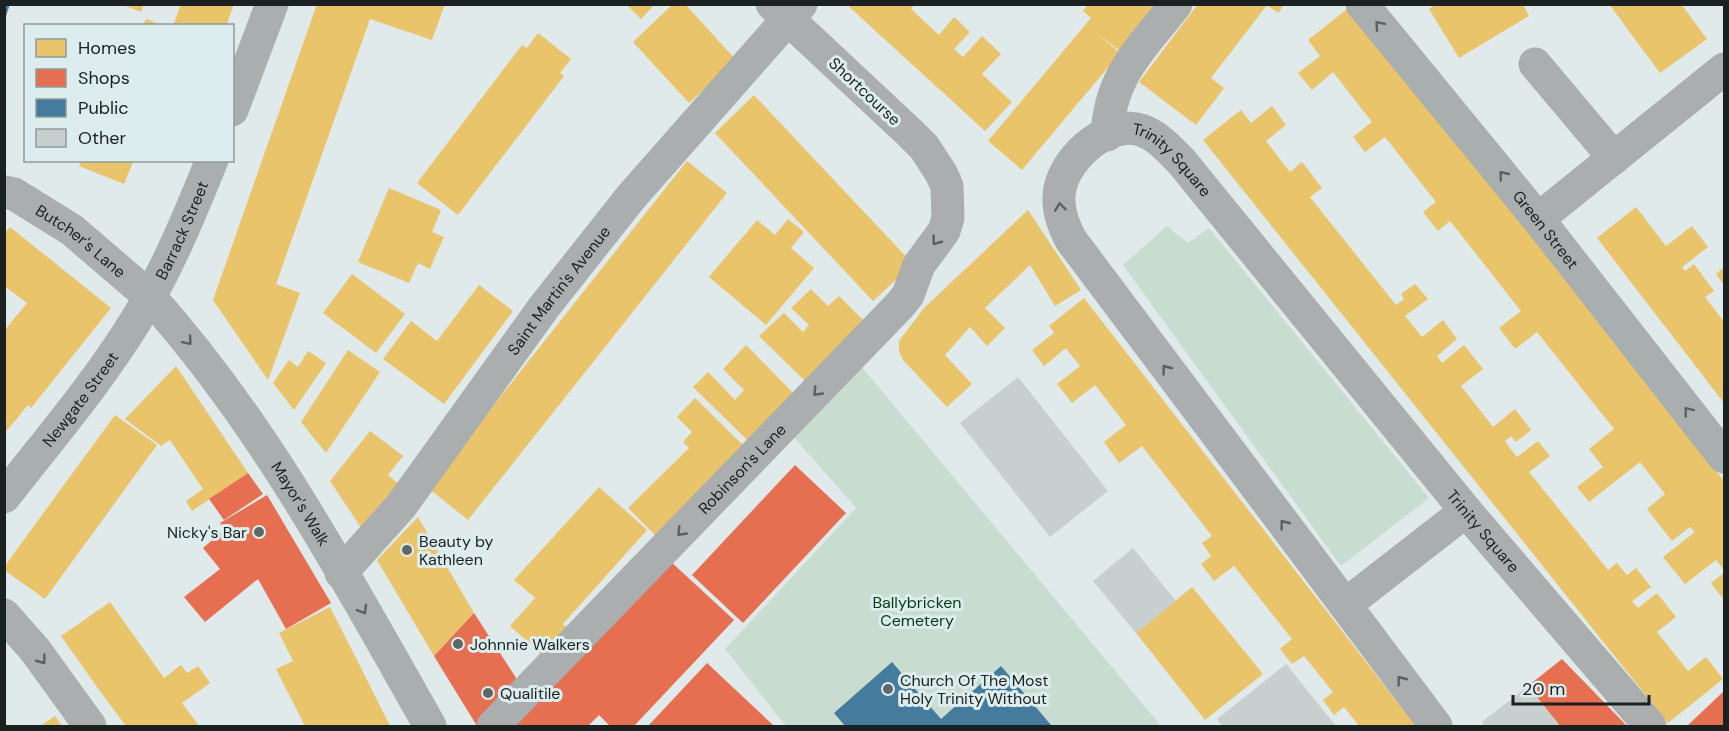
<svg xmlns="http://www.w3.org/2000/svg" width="1729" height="731" font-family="'DM Sans',sans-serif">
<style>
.green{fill:#c8dccf}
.homes{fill:#e9c46a}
.shops{fill:#e76f51}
.public{fill:#457b9d}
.building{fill:#c8cfcf}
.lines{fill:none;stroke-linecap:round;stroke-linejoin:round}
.street{stroke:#aaaeaf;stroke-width:33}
.secondary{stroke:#a9aeae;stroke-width:33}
.oneway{stroke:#5b6060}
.poi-dot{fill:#606767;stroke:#ddeded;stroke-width:2}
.labels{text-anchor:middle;stroke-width:6;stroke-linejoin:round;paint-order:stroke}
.street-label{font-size:16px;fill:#1b2020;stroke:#ddeded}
.poi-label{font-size:16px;fill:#1b2020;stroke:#ddeded;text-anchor:start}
.park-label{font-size:16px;fill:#033b17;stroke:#ddeded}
</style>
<rect width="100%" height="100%" fill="#e0eaea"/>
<!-- green -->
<path class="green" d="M1167,226l21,17 21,-15 220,270 -88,68 -218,-301z
M860,365l301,361h-375l-61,-77 131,-141 -63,-72z"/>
<!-- homes -->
<path class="homes" d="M121,4h23l-3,8z
M181,4h53l-8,22h-53z
M317,4h128l-13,36 -62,-21 -94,265 24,9 -32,87 -55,-80z
M626,4h29l-14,15z
M673,4h12l51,56 -47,43 -56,-61z
M846,4h69l-4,5 28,26 15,-18 16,15 -16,17 9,8 19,-21 19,18 -19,20 30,28 -27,29z
M1088,4h68l-36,47 -22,-17 22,19 -98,117 -34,-29 103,-123 -8,-7z
M1198,4h87l-7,9 -11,-8 -56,73 13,10 -28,37 -57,-43z
M1436,4h87l6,12 -70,42 -30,-49z
M1609,4h72l26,35 -47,34z
M1351,6l373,475v89l-8,-10 -31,24 -22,-27 32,-25 -5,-5 -18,14 -25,-32 18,-15 -25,-32 -51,40 -12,-15 26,-20 -14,-18 25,-20 -77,-97 -22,17 -16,-21 22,-17 -71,-90 -12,10 -15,-19 13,-10 -51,-65 -20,15 -12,-15 19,-15 -39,-50 -21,18 -14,-17 22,-17 -12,-16z
M146,19l16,6v1h-19z
M538,33l33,26 -11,14 4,3 -106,139 -41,-32 105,-138 5,3z
M754,95l159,169 -40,37 -158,-168z
M1272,106l14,19 -20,16 24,31 12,-10 20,26 -12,9 86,108 8,-6 -3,-5 14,-10 13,15 -23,17 17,21 21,-17 14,19 -20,17 5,7 22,-18 19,24 -22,17 32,41 22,-18 16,21 -15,12 -5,-6 -6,5 5,7 7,9 21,-16 12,15 -21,16 79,98 9,-7 10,12 9,-7 15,19 -19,14 6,7 19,-15 19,24 -19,15 31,39 18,-14 17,22 -55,44 -465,-583 38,-30 10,13z
M81,160h53l-10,24 -45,-18z
M687,161l40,32 -259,327 -40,-32z
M389,188l52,22 -9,22 12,5 -7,15 -7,17 -12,-6 -9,20 -51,-21z
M1636,207l30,39 26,-20 16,21 -26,20 3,4 9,-7 20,27 -9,6 19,25v81l-127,-165z
M1028,210l53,80 -26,16 -25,-41 -45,43 20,20 -18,18 -17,-19 -25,28 27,29 -25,23 -44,-47 -4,-9v-10l25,-33z
M788,219l16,13 -13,16 23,20 -48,57 -57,-48 48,-57 18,15z
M10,227l101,81 -80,100 -3,-3 -24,29v-103l23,-28 -23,-17v-52z
M1724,267v18l-8,-11z
M352,274l53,40 -29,39 -53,-40z
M479,285l34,26 -69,93 -61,-45 28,-38 26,20z
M811,289l17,17 11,-10 27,27 -59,60 -48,-47 25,-23 19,19 6,-7 -18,-17z
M1084,298l279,360 53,68h-57l-15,-19 -10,8 -11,-15 10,-8 -29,-36 -12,8 -12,-15 12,-10 -58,-73 -20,15 -13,-17 10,-8 -9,-13 10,-7 -70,-90 -23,17 -15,-21 22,-17 -31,-40 -23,18 -15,-19 23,-18 -8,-10 -6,-8 -22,18 -12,-16 22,-17 -5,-7z
M746,345l49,50 -46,47 -56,-55 15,-15 27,28 9,-10 -21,-21z
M348,350l32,22 -54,81 -25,-31z
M308,351l18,12 -32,47 -21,-27 16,-23 9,7z
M176,366l72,107 -56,38 -6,-10 17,-12 -33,-49 -9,6 -36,-27z
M695,398l50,49 -89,89 -28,-28 61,-60 -6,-6 9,-10 -15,-15z
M115,415l42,30 -112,154 -41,-29v-3z
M370,431l33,25 -15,19 18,15 -38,48 -38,-57z
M599,487l48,43 -84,94 7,6 -25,27 -35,-31 25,-28 -21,-18z
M418,517l56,96 -40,43 -57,-96z
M1724,573v27l-13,-17z
M1192,587l71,87 -58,46 -69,-87z
M110,602l54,76 17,-13 6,8 11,-7 12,17 -28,20 17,23h-73l-29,-39 -36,-51z
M330,607l28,55 32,64h-85l-29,-57 17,-8 -14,-28z
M55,716l7,10h-22z"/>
<!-- shops -->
<path class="shops" d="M795,465l51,48 -103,110 -51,-48z
M248,473l15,21 -39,26 -15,-21z
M267,495l64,108 -45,26 -28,-50 -53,43 -21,-25 36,-28 -17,-21 21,-18 -4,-7z
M669,560l65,60 -100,106h-24l-11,-11 -11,11h-75z
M474,613l48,74 -40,39h-5l-43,-70z
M1562,659l65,67h-67l-32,-40z
M707,663l67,63h-126z
M1724,691v35h-37z"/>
<!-- public -->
<path class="public" d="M4,4h6l-5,15h-1z
M892,662l49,57 60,-53 50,59 -206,1 -11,-13z"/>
<!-- building -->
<path class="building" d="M1018,377l90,114 -58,46 -90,-114z
M1133,548l43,53 -40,32 -43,-52z
M1286,664l50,62h-114l-5,-7z
M1528,686l32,40h-75l-3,-4z"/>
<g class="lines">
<!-- street -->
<g class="street">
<path d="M1535,64l79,94"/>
<path d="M1107,135c3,-60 34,-86 69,-131"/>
<path id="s1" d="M4,192l10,2 58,36 78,67"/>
<path d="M1538,219l186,-150"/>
<path id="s2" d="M341,573l60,-67 143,-199 87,-110 170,-193"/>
<path d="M1345,605l121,-94"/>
<path d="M4,615l31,35 55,76"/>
<path id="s3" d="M493,726l407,-421 8,-10 11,-30 25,-34 4,-13 -1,-32 -6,-13 -17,-26 -14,-14 -138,-129"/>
<path id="s4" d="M1436,726l-365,-486c-7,-13 -13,-29 -12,-44 1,-34 47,-77 82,-66 17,6 28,19 40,31l285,350 184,215"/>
</g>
<!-- secondary -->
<g class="secondary">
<path id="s5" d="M1362,4l176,215 186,238"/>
<path d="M232,110l40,-106"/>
<path id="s6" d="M150,297c114,127 196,281 280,429"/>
<path id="s7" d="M4,497c46,-59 95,-116 134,-180 30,-49 52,-103 74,-157"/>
</g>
</g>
<!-- one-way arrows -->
<defs><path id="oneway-chevron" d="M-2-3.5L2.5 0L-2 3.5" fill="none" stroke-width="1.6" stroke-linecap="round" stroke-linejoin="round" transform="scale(1.5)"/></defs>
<g class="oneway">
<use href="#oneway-chevron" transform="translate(1379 25) rotate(-131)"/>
<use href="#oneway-chevron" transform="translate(1503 175) rotate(-129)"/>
<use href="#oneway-chevron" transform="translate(1060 207) rotate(-97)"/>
<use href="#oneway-chevron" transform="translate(936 241) rotate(127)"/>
<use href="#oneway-chevron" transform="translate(188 341) rotate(50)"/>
<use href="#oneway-chevron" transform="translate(1166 369) rotate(-127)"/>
<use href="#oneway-chevron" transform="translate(817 392) rotate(134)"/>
<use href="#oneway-chevron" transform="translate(1688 411) rotate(-128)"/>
<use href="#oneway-chevron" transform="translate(1284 524) rotate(-127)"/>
<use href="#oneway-chevron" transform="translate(681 532) rotate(134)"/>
<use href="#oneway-chevron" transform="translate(363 610) rotate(60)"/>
<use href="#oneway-chevron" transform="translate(42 660) rotate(53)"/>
<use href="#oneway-chevron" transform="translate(1401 680) rotate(-127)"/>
</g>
<!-- markers -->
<g class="poi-dot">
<circle cx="259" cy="532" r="6"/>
<circle cx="407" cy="550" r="6"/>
<circle cx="458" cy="644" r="6"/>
<circle cx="888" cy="689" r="6"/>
<circle cx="488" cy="693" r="6"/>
</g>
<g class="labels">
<!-- street labels -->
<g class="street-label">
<text transform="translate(865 91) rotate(43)" y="6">Shortcourse</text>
<text dy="6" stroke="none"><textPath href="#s4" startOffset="814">Trinity Square</textPath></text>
<text dy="6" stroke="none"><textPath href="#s7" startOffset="322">Barrack Street</textPath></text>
<text dy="6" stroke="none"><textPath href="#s5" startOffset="291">Green Street</textPath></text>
<text dy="6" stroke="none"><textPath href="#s1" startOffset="92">Butcher's Lane</textPath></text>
<text dy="6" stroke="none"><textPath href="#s2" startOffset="357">Saint Martin's Avenue</textPath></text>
<text dy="6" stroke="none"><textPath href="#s7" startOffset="124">Newgate Street</textPath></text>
<text dy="6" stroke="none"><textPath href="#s3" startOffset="358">Robinson's Lane</textPath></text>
<text dy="6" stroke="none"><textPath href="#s6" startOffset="256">Mayor's Walk</textPath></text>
<text dy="6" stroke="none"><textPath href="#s4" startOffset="1300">Trinity Square</textPath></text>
</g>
<!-- poi labels -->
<g class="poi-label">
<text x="247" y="538" text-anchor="end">Nicky's Bar</text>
<text x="419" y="547">Beauty by<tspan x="419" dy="18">Kathleen</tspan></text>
<text x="470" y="650">Johnnie Walkers</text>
<text x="900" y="686">Church Of The Most<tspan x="900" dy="18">Holy Trinity Without</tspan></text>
<text x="500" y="699">Qualitile</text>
</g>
<!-- park labels -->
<g class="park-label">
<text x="917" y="608">Ballybricken<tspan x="917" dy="18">Cemetery</tspan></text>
</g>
</g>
<!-- border -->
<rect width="1729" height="731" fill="none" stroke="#1b2020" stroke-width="12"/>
<!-- legend -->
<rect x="24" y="24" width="210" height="138" fill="#ddeded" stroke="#8f9b9b" stroke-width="1.5"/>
<rect x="36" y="39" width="30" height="18" fill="#e9c46a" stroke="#8f9b9b" stroke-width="1.5"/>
<text x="78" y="54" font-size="18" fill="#1b2020">Homes</text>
<rect x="36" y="69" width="30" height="18" fill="#e76f51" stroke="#8f9b9b" stroke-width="1.5"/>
<text x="78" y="84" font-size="18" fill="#1b2020">Shops</text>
<rect x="36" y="99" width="30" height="18" fill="#457b9d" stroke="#8f9b9b" stroke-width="1.5"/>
<text x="78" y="114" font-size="18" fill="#1b2020">Public</text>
<rect x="36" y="129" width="30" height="18" fill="#c8cfcf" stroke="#8f9b9b" stroke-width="1.5"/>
<text x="78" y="144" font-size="18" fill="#1b2020">Other</text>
<!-- scale -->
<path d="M1513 695v9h136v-9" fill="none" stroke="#1b2020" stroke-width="3"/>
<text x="1522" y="695" font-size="18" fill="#1b2020" stroke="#ddeded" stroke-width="4.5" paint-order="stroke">20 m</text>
</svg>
